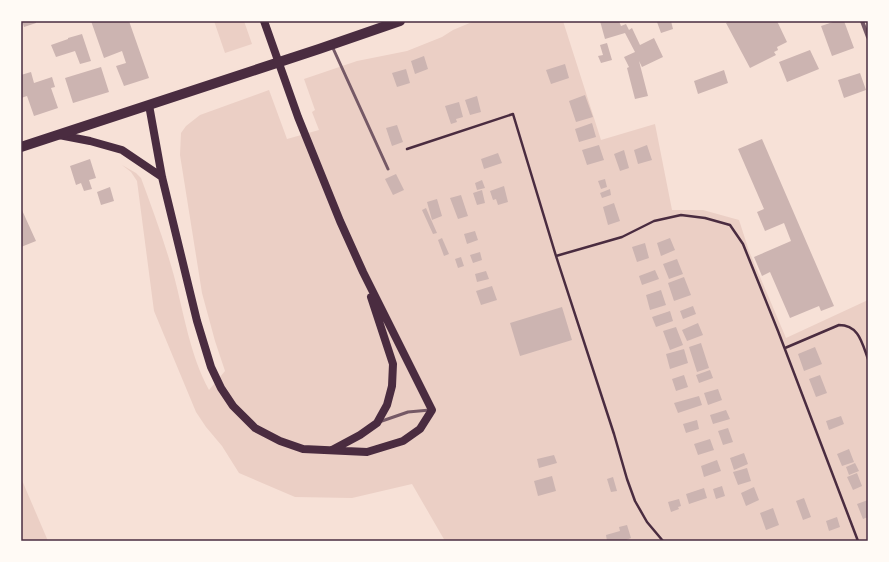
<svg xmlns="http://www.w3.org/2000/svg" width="889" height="562" font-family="'Crimson Pro',serif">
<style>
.green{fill:#ebcfc5}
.building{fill:#ccb4b1}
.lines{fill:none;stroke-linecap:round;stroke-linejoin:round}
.path{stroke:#4a2c40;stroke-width:2.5}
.service{stroke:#755966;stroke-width:3}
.minor{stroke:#755966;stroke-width:4}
.secondary{stroke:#4a2c40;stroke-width:8}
.primary{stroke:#4a2c40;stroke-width:10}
.neatline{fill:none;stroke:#4a2c40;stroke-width:1.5}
</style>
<rect width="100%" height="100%" fill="#f7e1d7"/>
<!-- green -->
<path class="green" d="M214,21h30l8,23 -27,9z
M472,21h91l38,119 54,-16 17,86h31l36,10 10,31 37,87 82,-38v241h-423l-33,-57 -60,14 -57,-1 -56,-24 -17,-27 -16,-19 -10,-15 -42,-101 -17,-130 -6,-9 -9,-7 14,8 5,5c12,33 24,65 33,98 10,38 16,79 35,114l16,-19 -10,-30 -13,-48 -22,-138 1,-22 5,-7 14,-11 69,-25 18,49 32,-9 -7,-18 3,-2 -11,-31 53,-18 50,-10 35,-14 11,-7 19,-8z
M21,478l27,63h-27z"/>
<!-- building -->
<path class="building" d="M22,21h14v2l-12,4z
M91,21h38l20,57 -25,8 -8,-20 10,-3 -4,-12 -18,7z
M600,21h19l2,5 5,-2 3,6 3,-2 8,17 14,-7 9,19 -21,10 -3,-6 9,35 -13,3 -8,-31 2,-1 -5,-10 11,-5 -10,-19 -20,6z
M660,21h11l2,8 -12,4 -4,-11z
M730,21h47l10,21 -10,5 1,3 -4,2 2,3 -26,13 -24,-45z
M836,21h8l10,27 -22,8 -11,-30z
M82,34l9,27 -11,3 -5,-13 -19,6 -5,-12 17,-6v-1z
M607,43l5,17 -11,3 -3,-7 5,-1 -3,-10z
M810,50l9,19 -32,13 -8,-20z
M424,56l4,13 -13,5 -4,-13z
M565,64l4,14 -18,6 -5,-14z
M101,67l8,25 -36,11 -8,-25z
M406,69l4,14 -13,4 -5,-14z
M724,70l4,13 -30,11 -4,-13z
M31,72l3,11 18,-6 3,10 -4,1 7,20 -24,8 -7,-20 -6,2v-23z
M860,73l6,17 -22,8 -6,-18z
M585,95l8,22 -17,5 -7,-21z
M477,96l4,16 -11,3 -5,-15z
M459,102l4,15 -7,2 1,3 -6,2 -6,-18z
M592,123l4,14 -17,5 -4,-13z
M397,125l6,17 -11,4 -6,-18z
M762,139l72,167 -13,5 -2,-5 -29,12 -20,-46 -8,4 -8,-19 37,-16 -7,-18 -19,8 -8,-19 7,-3 -26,-60z
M599,145l5,15 -17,5 -5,-15z
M647,145l5,15 -14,4 -4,-14z
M624,150l5,18 -9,3 -6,-17z
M498,153l4,10 -18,6 -3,-10z
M90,159l6,19 -7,2 3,9 -8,2 -3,-8 -5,2 -6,-19z
M396,174l8,16 -11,5 -8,-16z
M605,179l2,8 -6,2 -3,-8z
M482,180l3,8 -8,2 -2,-7z
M504,186l4,16 -10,3 -2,-6 -3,1 -3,-9z
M110,187l4,14 -13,4 -4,-13z
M610,189l1,6 -9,3 -2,-5z
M482,190l3,13 -8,2 -4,-12z
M461,195l7,21 -10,3 -8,-21z
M437,199l5,17 -10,4 -5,-18z
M614,203l6,18 -12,4 -5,-18z
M21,208l15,33 -15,6z
M426,208l11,25 -4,1 -11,-24z
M475,231l3,9 -11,4 -3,-10z
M442,238l7,16 -5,2 -6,-16z
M670,238l5,12 -14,6 -4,-13z
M645,243l4,15 -12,4 -5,-15z
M480,252l2,8 -9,3 -3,-8z
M461,257l3,9 -6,2 -3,-9z
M677,259l6,15 -14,5 -6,-15z
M655,270l4,9 -17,6 -3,-9z
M486,271l3,8 -12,3 -2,-8z
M684,277l7,18 -17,6 -6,-18z
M492,286l5,14 -16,5 -5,-14z
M661,290l5,15 -16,5 -4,-15z
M693,306l3,8 -13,5 -3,-8z
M562,307l10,33 -52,16 -10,-33z
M670,311l3,10 -17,6 -4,-10z
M698,323l5,12 -16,6 -5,-11z
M676,327l7,18 -13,5 -7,-19z
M701,343l8,25 -12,4 -8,-25z
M815,347l7,17 -18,7 -6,-17z
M684,349l4,14 -18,6 -4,-15z
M710,370l3,8 -14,5 -3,-8z
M684,375l4,12 -12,4 -4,-12z
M820,375l7,18 -11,4 -7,-18z
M718,389l4,11 -14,5 -4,-12z
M699,396l3,9 -24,8 -4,-10z
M726,410l4,9 -17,5 -3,-9z
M841,416l3,8 -15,6 -3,-9z
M697,420l2,9 -13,4 -3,-9z
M728,428l5,14 -10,3 -5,-14z
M710,439l4,11 -16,5 -4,-11z
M849,449l5,13 -12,4 -5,-12z
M744,453l4,11 -14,6 -4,-12z
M554,455l3,8 -18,5 -2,-9z
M717,460l4,11 -17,6 -3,-11z
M855,463l4,8 -10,4 -3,-8z
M747,468l4,13 -13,4 -5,-13z
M857,473l5,13 -9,4 -6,-13z
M552,476l4,15 -18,5 -4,-15z
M613,477l4,14 -6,1 -4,-13z
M722,486l3,10 -9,3 -3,-10z
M754,487l5,13 -13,6 -5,-13z
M704,488l3,10 -18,6 -3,-10z
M804,498l7,19 -8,3 -7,-19z
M679,499l2,7 -3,1 1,2 -8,3 -3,-10z
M868,500v17l-5,2 -6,-15z
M773,508l6,17 -13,5 -6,-17z
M837,517l3,10 -11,4 -3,-10z
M627,525l4,13 -7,3h-17l-1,-6 14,-4 -1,-4z"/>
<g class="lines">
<!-- path -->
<path class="path" d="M407,149l106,-35 43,142 58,178 13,45 8,22 12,21 16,19
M556,256l66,-19 32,-16 27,-6 24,3 25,7 13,19 35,87 80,210
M785,348l54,-23c20,0 23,18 29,34"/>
<!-- service -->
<path class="service" d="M332,46l56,123
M379,422l29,-10 22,-2"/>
<!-- minor -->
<path class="minor" d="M862,21l6,16"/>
<!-- secondary -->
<path class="secondary" d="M149,105l13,72 35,144 14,46 10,21 12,18 22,22 25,13 23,8 64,3 36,-11 17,-12 12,-19 -69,-138 -23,-51 -42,-104 -34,-96
M59,135l31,6 32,9 40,27
M332,450l28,-15 17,-12 10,-18 5,-19 1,-22 -22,-67"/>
<!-- primary -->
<path class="primary" d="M21,147l298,-98 81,-28"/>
</g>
<!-- border -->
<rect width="889" height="562" fill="none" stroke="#fffaf5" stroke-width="44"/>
<rect x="22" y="22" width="845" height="518" class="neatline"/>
</svg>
